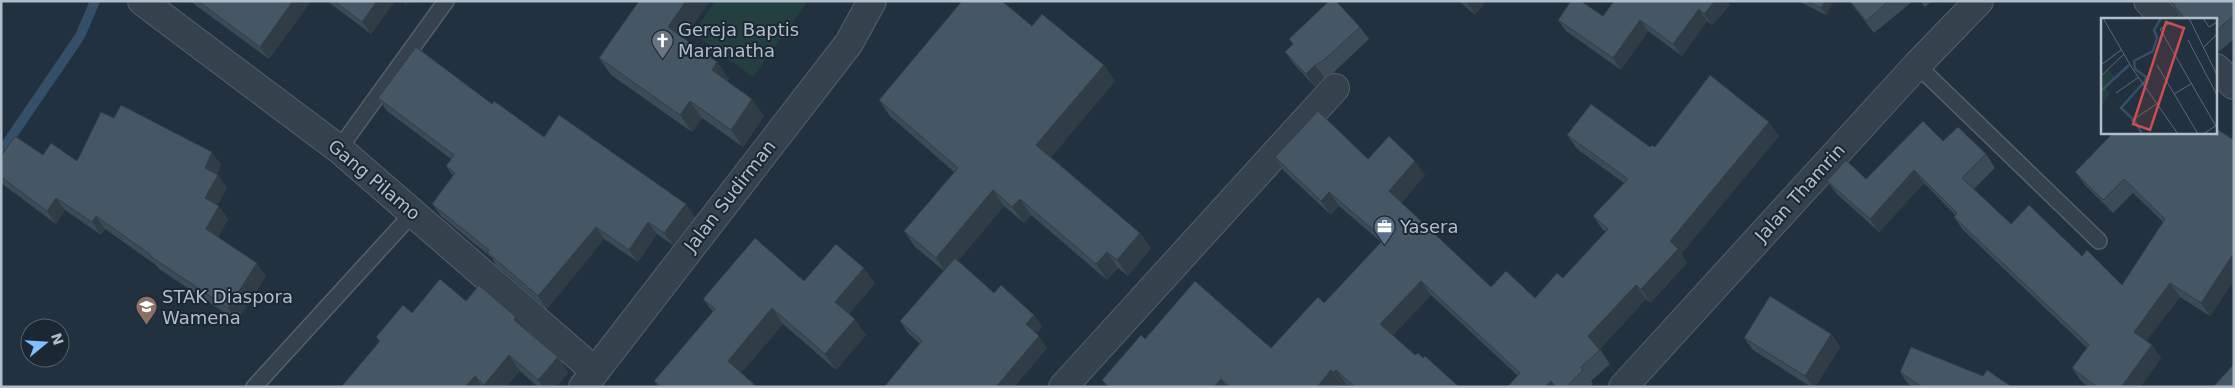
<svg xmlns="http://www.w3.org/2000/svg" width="2235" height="388" font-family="'DejaVu Sans',sans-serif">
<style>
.green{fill:#233f40}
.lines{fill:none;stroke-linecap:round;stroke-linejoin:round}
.stream{stroke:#344f67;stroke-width:10}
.service-casing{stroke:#54606c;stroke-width:18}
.minor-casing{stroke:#54606c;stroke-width:30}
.tertiary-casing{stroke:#54606c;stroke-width:30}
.service{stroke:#35424e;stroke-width:15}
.minor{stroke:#35424e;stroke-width:28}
.tertiary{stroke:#35424e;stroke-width:28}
.wall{fill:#3b4b57}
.shaded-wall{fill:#303d47}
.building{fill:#455765;stroke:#303d47}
.labels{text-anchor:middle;stroke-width:4;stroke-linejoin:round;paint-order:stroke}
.poi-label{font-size:18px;fill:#b1bdca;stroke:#1b2733;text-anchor:start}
.street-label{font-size:18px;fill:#b1bdca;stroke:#1b2733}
.inset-river{fill:none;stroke:#344f67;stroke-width:2.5}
.inset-road{fill:none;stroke:#5b6977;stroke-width:1}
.view{fill:#cd4d50;fill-opacity:0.15;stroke:#cd4d50;stroke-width:2.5}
.inset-edge{fill:none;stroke:#b1bdca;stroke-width:2.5}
</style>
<rect width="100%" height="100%" fill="#21313f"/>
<!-- green -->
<path class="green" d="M715,1h93l-55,76 -60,-44z"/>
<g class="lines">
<!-- stream -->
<path class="stream" d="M1,152l79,-116 15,-35"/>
<defs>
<path id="service" d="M1917,65l182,176
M339,149l107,-148
M254,387l159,-174"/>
<path id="minor" d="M142,1l197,148 256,222
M2148,1l18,18
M2216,68l18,17
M1063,387l272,-299
M1623,387l294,-322 62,-64"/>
<path id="tertiary" d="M583,387l266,-344 23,-42"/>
</defs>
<!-- service casing -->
<use href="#service" class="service-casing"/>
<!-- minor casing -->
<use href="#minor" class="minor-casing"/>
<!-- tertiary casing -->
<use href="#tertiary" class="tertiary-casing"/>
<!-- service -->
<use href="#service" class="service"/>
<!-- minor -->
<use href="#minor" class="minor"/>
<!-- tertiary -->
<use href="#tertiary" class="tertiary"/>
</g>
<!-- wall -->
<path class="wall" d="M190,1h121l-42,58z
M327,1h68l-24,33z
M710,1l-26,37 33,24 12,17 -2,2 37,35 -21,31 -41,-29 -10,14 -81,-57 -12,-17z
M1459,1h27l-11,14z
M1614,1h113l3,4 -18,20 -5,-4 -25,35 -34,-25 -27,39 -55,-39 -8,-11 45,-4z
M1798,1h36l-8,14z
M1849,1h64l-39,32z
M1920,1h12l-7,6z
M2171,1h63v38l-14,12 -4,-3v-29h-33z
M1032,26l72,39 11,16 -64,76 89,76 11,15 -23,28 -10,-8 -11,12 -76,-65 -7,8 -20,-17 -46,55 36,32 40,22 8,12 -6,7 11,14 -33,39h-130l36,-43 -12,-11 -8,-12 44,-50 -29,-24 -11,-16 50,-59 -64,-56 -11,-16z
M1360,27l9,12 -36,34 -9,4 -9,10 -21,-23 -9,-12 8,-8 -4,-5z
M378,98l114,6 52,33 151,80 -22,28 -16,-11 -19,28 -34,-23 -57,70 -51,-44 -4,-7 -51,-42 -9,-12 21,-28 -7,-10 5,-7 -64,-48z
M114,118l107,47 -4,9 10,14 -10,17 11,14 -10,18 48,39 -29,45 -78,-52 -3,-4 -51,-36 -4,6 -36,-25 -9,14 -55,-41v-27l42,-1 34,6z
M2216,126l4,5 14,9v140l-24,36 -30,-19 -34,44 6,4 9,13 -21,29h-51l-8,-6 -9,-13 15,-20 -124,-118 -9,-13 1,-2 -31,-32 -45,49 -42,-38 -10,-13 39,-2 77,-38 43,13 9,14 -21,21 37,35 71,32 40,29 41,-63 -30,-29 -20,20 -28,-28 -10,-13 141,-40z
M1567,135l83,12 129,-11 -98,118 6,9 -37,40 -4,-4 -46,50 10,15 -19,17 2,3 -3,3h-83l11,-11 -87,-81 -38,40 22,20 8,3 36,29h-110l-3,-3 -2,3 -3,-3 -2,3h-232l-5,-7 43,-41 126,9 53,-45 57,-61 -42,-36 -8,9 -47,-44 -9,-14 93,2 57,16 -24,28 90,84 44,11 28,-20 43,-46 -3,-2 -10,-14 31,-33 -47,-34z
M804,281l71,2 -26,31 17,21 -30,35 -53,-46 -42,49 13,11 2,3h-98l-4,-6 59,-69 -10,-13z
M466,301l59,29 33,27 10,16 -12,14h-18l-18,-16 -14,16h-165l38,-45 -3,-5z
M1831,334l9,13 -25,40h-4l-58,-37 -9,-12z
M1900,372l83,4 29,11h-99l-5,-3z"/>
<!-- shaded-wall -->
<path class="shaded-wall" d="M293,1h18l-42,58 -9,-12z
M377,1h18l-24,33 -9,-12z
M403,1h6l-3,5z
M686,1h24l-30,43 -12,-17z
M1466,1h20l-11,14z
M1715,1h12l3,4 -18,20 -8,-11z
M1825,1h9l-8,14 -5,-7z
M1699,9l8,12 -25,35 -9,-12z
M1640,20l8,11 -27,39 -8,-12z
M717,62l12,17 -6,8 -11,-17z
M1104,65l11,16 -67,80 -12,-16z
M1315,65l9,12 -9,10 -9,-13z
M752,99l12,17 -21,31 -12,-17z
M690,101l12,17 -10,14 -12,-17z
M1769,122l10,14 -98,118 6,9 -37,40 -9,-14 29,-48z
M212,152l9,13 -7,16 -9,-13z
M1415,161l10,14 -26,30 -10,-14z
M1914,170l10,13 -45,49 -9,-13z
M218,175l9,13 -13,23 -9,-13z
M993,190l11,16 -57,68 -11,-16z
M1329,192l10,14 -8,9 -10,-14z
M56,198l9,12 -9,14 -9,-13z
M1020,199l11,16 -7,8 -12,-16z
M686,204l9,13 -22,28 -9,-12z
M219,206l9,13 -13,23 -9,-13z
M96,216l9,13 -4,6 -9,-13z
M648,222l9,12 -19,28 -9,-12z
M596,227l8,12 -57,70 -9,-13z
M1140,233l11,15 -23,28 -11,-16z
M1107,252l11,16 -11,12 -11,-16z
M2234,253v27l-24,36 -9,-13z
M257,263l9,13 -29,45 -9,-13z
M864,268l11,15 -29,35 -11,-16z
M1421,281l10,14 -41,43 -10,-14z
M2170,283l10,14 -37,48 -9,-13z
M1636,285l10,14 -48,52 -10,-15z
M772,308l11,16 -45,53 -10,-16z
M1034,315l8,12 -8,9 -8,-12z
M516,317l11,16 -13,-13z
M855,319l11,16 -30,35 -11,-16z
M1831,334l9,13 -25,40h-2l-8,-11z
M1039,336l8,12 -33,39h-18z
M2152,345l9,13 -21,29h-19z
M509,355l11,16 -14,16h-20l-2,-2z
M558,357l10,16 -12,14h-13l-5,-7z
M1331,370l10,14 -2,3h-22z
M1336,370l10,14 -2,3 -10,-14z
M475,376l7,11h-17z
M1221,379l6,8h-13z
M1551,381l4,6h-10z"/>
<!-- building -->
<path class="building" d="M198,1h95l-33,46z
M334,1h43l-15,21z
M639,1h47l-18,26 49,35 -5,8 40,29 -21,31 -41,-29 -10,14 -81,-57z
M962,1h40l30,25 10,-12 62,51 -68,80 104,88 -23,27 -10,-8 -11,12 -76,-65 -8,8 -19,-17 -57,68 -32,-27 54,-63 -79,-68z
M1329,1h7l24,26 -36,33 -9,5 -9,9 -21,-22 8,-8 -4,-5z
M1571,1h10l22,15 11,-15h101l-11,13 -5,-5 -26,35 -33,-24 -27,38 -55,-38z
M1807,1h18l-4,7z
M1850,1h39l-23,20z
M2171,1h63v14l-18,16v-12h-31z
M416,47l76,57 2,-3 50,36 15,-22 127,89 -22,29 -16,-11 -19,28 -33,-23 -58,69 -51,-44 2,-2 -57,-46 23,-31 -9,-7 8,-11 -76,-57z
M1710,75l59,47 -99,119 8,8 -37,40 -5,-4 -48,51 12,14 -19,17 2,3 -17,17h-10l-5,-6 -6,6h-38l13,-14 -99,-92 -41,43 35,31 3,-2 5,5 2,-2 34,31h-104l-19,-17 -2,3 -3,-3 -14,17h-87l-9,-8 -7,8h-105l-7,-7 39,-45 4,4 50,-58 76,67 47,-51 6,6 60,-64 -55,-47 -8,9 -46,-44 43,-46 50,48 21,-23 26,25 -26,30 102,96 15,-16 29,27 22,-25 6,5 45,-49 -15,-13 35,-37 -61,-44 24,-31 59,43 2,-2 3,2z
M121,105l91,47 -7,16 13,7 -13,23 14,8 -13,23 51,34 -29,45 -78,-52 1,-1 -55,-39 -4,6 -36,-24 -9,13 -46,-34v-21l14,-20 28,19 8,-12 26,18 24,-49 13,6z
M1923,121l20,20 15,-14 28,27 -24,24 49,46 18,-19 53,51 5,-6 35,35 43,-66 -41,-40 -21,21 -28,-28 39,-40h102v-3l18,11v113l-33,50 -31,-20 -36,49 18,13 -31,42h-24l-25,-19 17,-23 -135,-128 3,-4 -43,-43 -44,49 -43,-38 19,-21 20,19z
M755,238l49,43 32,-37 28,24 -29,34 20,17 -30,35 -53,-46 -44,53 26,23 -2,3h-91l-7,-6 61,-72 -12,-10z
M955,258l39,35 7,-8 33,30 -8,9 13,12 -43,51h-112l38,-46 -22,-20z
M440,279l26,22 13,-16 37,32 -2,3 44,37 -20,23 -29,-25 -25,30 -9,-9 -10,11h-124l39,-46 -4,-4 27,-32 9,8z
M1770,296l61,38 -26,42 -61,-38z
M1911,347l72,29 4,-6 25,17h-90l-22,-15z
M2234,364v23h-21z"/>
<!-- icons -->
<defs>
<symbol id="church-pin" viewBox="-11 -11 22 30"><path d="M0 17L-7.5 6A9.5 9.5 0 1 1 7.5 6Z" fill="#6b7280" stroke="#1b2733"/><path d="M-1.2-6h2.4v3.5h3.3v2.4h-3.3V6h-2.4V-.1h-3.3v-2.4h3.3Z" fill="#fff"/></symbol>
<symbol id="office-pin" viewBox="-11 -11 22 30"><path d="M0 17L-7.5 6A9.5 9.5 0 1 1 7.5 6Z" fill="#5c6f8a" stroke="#1b2733"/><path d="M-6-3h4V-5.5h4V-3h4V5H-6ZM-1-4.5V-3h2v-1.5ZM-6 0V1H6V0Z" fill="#fff"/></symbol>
<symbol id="university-pin" viewBox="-11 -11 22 30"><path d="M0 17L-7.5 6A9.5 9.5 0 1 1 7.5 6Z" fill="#8d6e63" stroke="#1b2733"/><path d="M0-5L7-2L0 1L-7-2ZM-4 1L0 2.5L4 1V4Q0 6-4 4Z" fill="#fff"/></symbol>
</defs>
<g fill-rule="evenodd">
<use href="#church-pin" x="650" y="28" width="25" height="34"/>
<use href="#office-pin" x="1372" y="214" width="25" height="34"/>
<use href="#university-pin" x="134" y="294" width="25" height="34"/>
</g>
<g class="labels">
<!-- poi labels -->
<g class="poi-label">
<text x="678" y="36">Gereja Baptis<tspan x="678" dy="21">Maranatha</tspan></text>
<text x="1400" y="233">Yasera</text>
<text x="162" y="303">STAK Diaspora<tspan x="162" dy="21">Wamena</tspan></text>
</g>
<!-- street labels -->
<g class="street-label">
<text transform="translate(374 180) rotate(40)" y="6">Gang Pilamo</text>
<text transform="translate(1800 193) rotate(-48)" y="6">Jalan Thamrin</text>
<text transform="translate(730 196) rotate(-52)" y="6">Jalan Sudirman</text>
</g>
</g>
<!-- overview -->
<g transform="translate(2101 18)">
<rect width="116" height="116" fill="#21313f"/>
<path d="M7,51l7,9 -9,9 3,8 -8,11v-31z" fill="#233f40"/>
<path class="inset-river" d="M0,73l28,-26M41,116l-7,-13 -14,-13 24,-27 1,-4 -11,-8 -1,-8 19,-10 4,-13 -3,-8 7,-12"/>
<path class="inset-road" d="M2,0l29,50 46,66M88,0l28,57M102,0l6,9 8,-5M71,4l-12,7 57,99M87,22l29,55M103,29l13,-13M0,47l20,-15M56,47l41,69M0,58l23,-22M15,75l23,-16M73,76l17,-10M30,103l27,-18M102,116l14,-9"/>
<path class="view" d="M65,4l18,6 -34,102 -17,-6z"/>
<rect width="116" height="116" class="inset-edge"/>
</g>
<!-- border -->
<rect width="2235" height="388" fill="none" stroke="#b1bdca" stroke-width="5"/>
<!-- north arrow -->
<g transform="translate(45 343) rotate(72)"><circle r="24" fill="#1b2733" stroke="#57636f"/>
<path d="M0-4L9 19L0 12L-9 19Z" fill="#81bfff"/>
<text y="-8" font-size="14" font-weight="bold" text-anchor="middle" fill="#b1bdca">N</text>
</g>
</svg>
